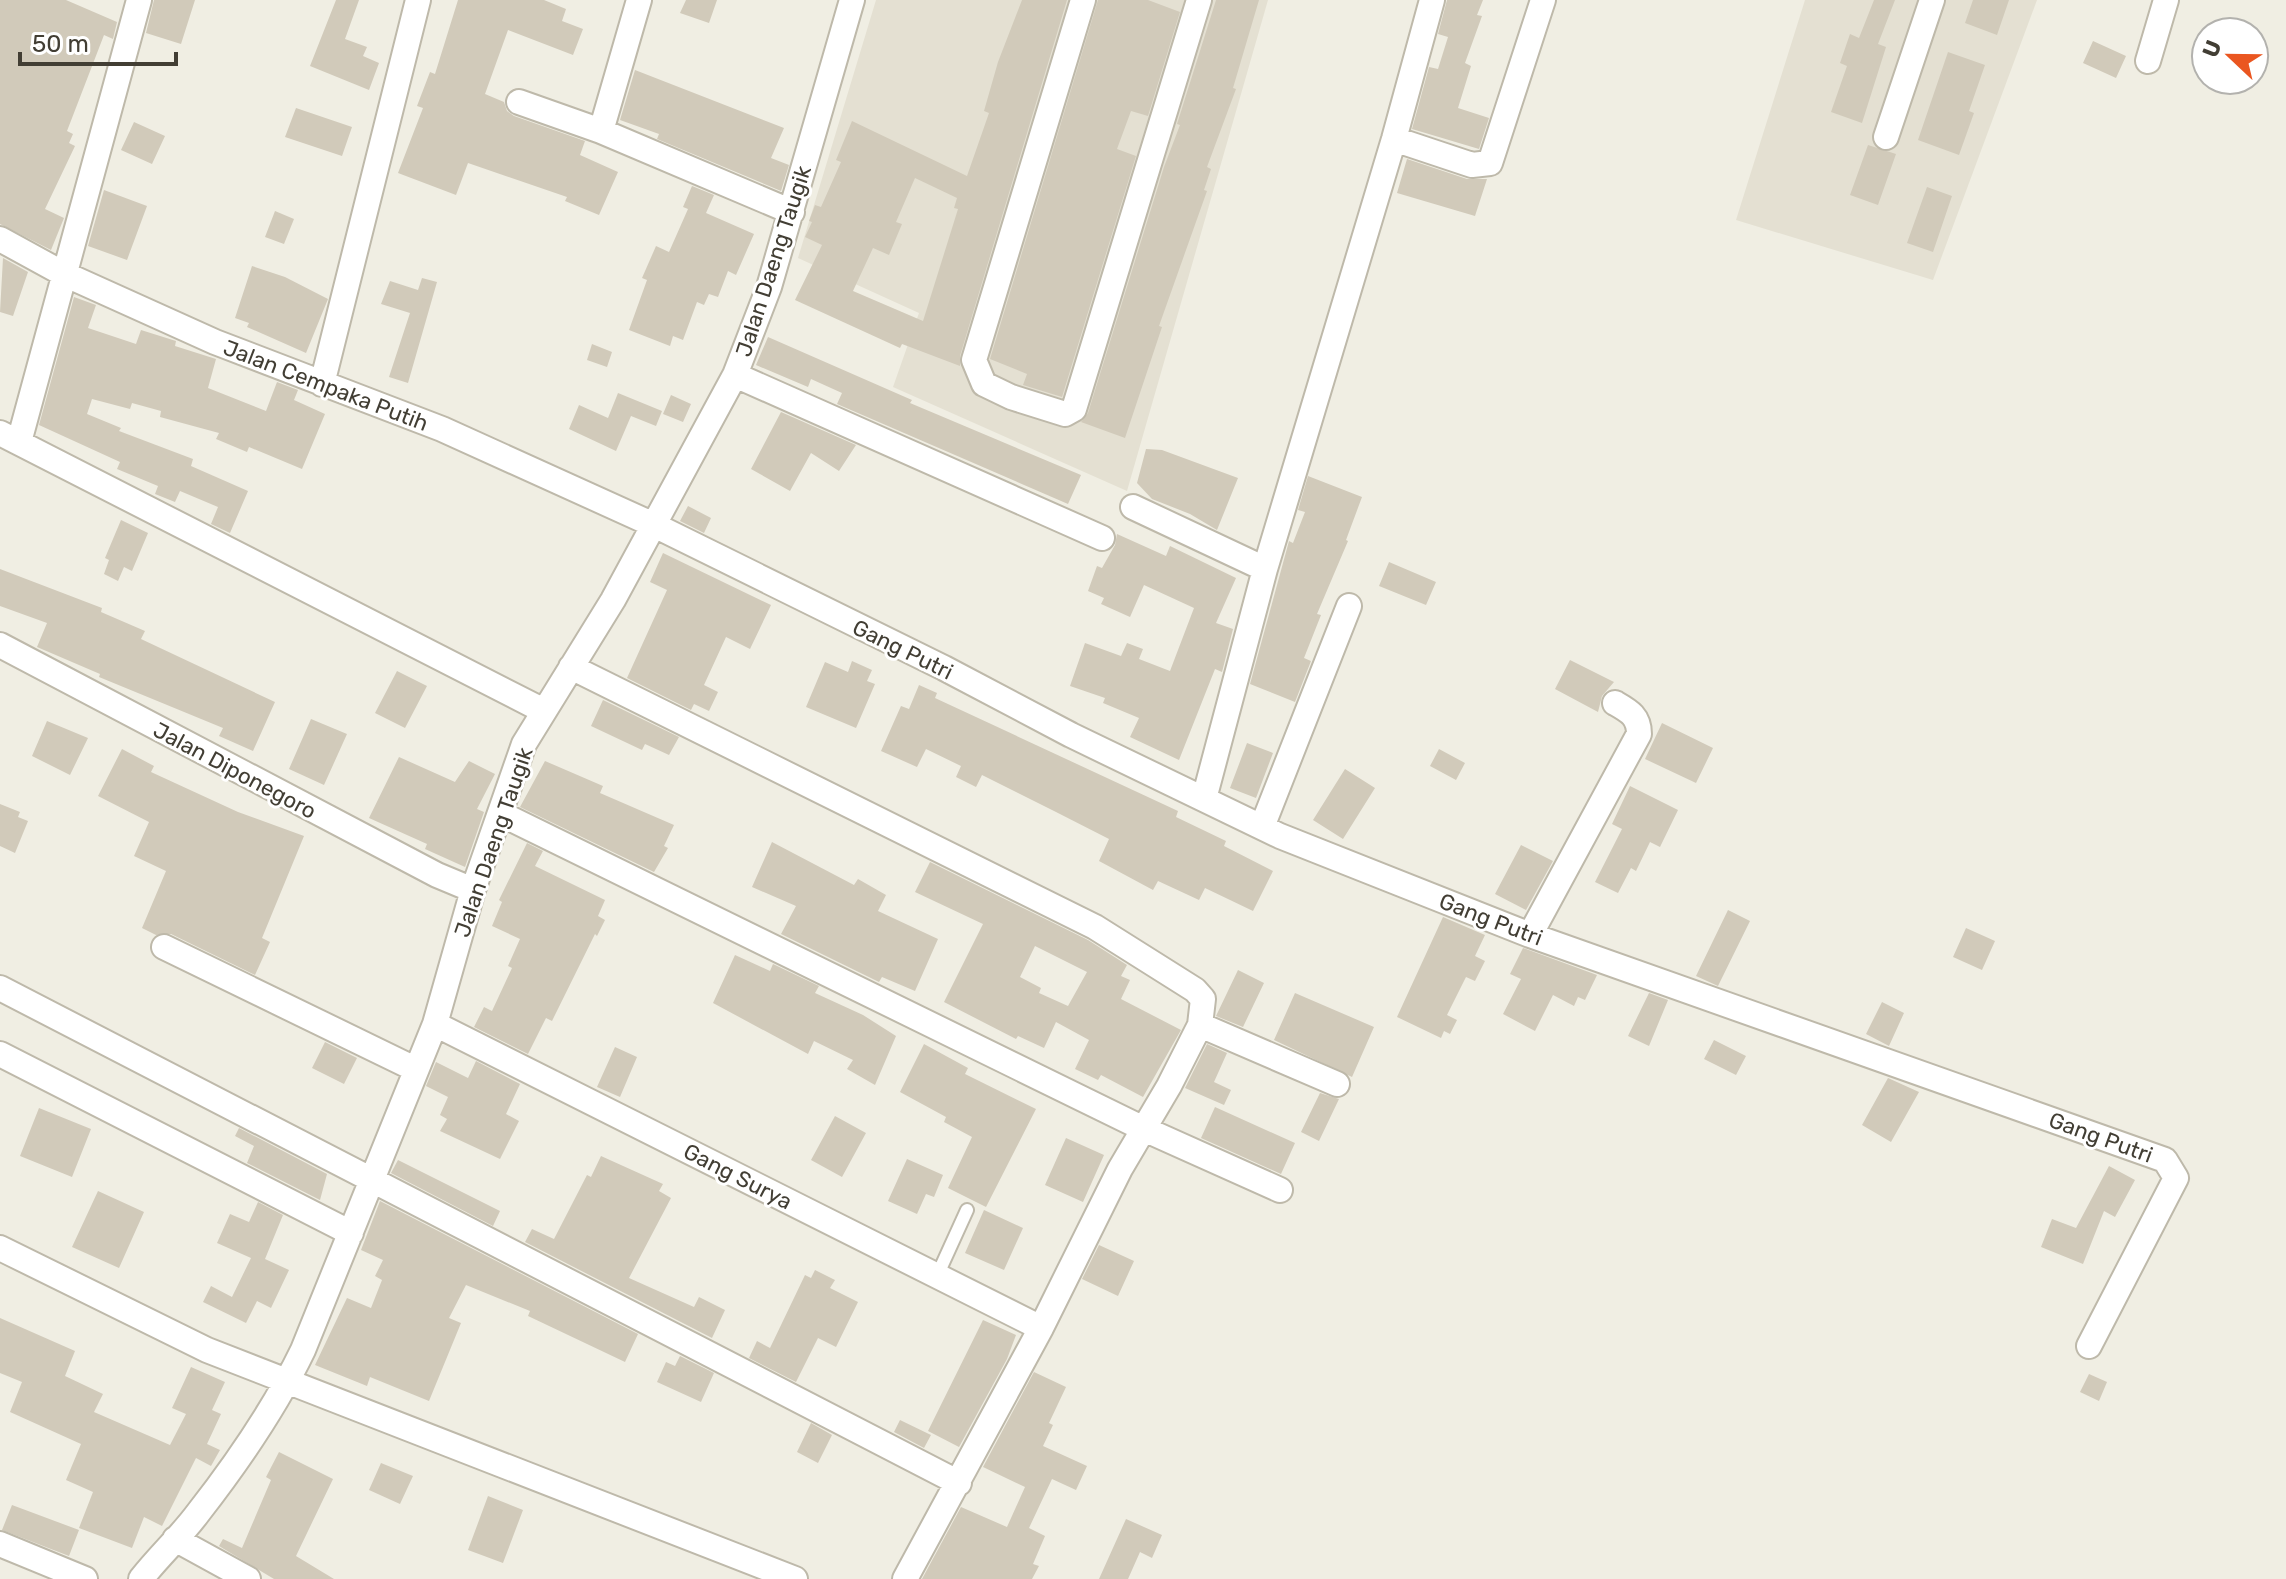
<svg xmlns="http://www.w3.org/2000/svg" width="2286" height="1579" font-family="Rubik,sans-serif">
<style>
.residential{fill:#e4e0d2}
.building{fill:#d1caba;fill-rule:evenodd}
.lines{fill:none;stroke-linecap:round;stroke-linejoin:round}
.lane-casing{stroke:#beb9aa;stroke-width:16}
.street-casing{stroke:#beb9aa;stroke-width:28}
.lane{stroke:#fff;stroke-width:12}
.street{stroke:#fff;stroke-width:24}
.labels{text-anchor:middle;stroke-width:6;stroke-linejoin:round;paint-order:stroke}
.street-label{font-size:22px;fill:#423e34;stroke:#fff}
</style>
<rect width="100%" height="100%" fill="#f0eee3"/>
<!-- residential -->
<path class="residential" d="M876,0h392l-141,491 -234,-104 26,-74 -121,-55z
M1805,0h232l-104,280 -197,-60z"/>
<!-- building -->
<path class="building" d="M0,0h66l51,22 -4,17 -9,-4 -37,96 6,3 -4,9 6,3 -30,63 19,9 -13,32 -51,-26z
M154,0h41l-14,44 -35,-11z
M336,0h23l-14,39 22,8 -4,9 16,7 -10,27 -59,-24z
M458,0h86l22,9 -4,12 21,8 -10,26 -65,-25 -23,64 19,8 3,9 7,5 71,25 -5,14 38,17 -19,43 -34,-14 2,-4 -99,-34 -12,32 -58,-22 25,-65 -6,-2 13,-34 5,2z
M686,0h31l-8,23 -29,-10z
M1022,0h45l-107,356v10l-58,-22 -2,4 -105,-48 27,-55 -17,-8 7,-15 -3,-1 6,-16 6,2 20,-45 -5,-2 16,-39 115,55 22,-63 -5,-2 14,-49zM915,178l42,20 -3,10 4,1 -35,112 -70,-30 20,-43 16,7 13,-31 -6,-2z
M1098,0h50l32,12 -32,104 -17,-5 -14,38 19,7 -74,241 -39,-12 4,-11 -37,-15z
M1216,0h43l-26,88 3,1 -29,78 4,2 -7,21 3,1 -48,135 3,1 -37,111 -44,-16 7,-9 76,-246 16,-42 -3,-1z
M1447,0h36l-6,15 5,1 -17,47 6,3 -13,42 31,10 -10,31 -67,-20 17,-62 9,2 10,-32 -10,-3z
M1874,0h21l-17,44 8,3 -24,76 -31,-11 16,-46 -7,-3 10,-29 9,4z
M1973,0h36l-12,35 -32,-12z
M2093,41l33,15 -10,22 -33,-15z
M1948,52l37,13 -16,46 5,2 -15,42 -41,-15z
M635,70l149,58 -13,30 18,7 -8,26 -124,-52 2,-5 -39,-14z
M296,108l56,19 -10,29 -57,-19z
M134,122l31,14 -13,28 -31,-14z
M1868,145l28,9 -18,51 -28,-10z
M1407,159l60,20h20l-12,37 -78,-23z
M692,186l22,9 -8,18 48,21 -18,41 -8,-4 -10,26 -9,-3 -5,11 -7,-3 -14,38 -10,-4 -3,10 -41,-16 18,-50 -5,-2 14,-32 13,6 19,-43 -5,-2z
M1927,187l25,9 -19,56 -26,-9z
M104,190l43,16 -20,54 -39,-14z
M275,211l19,8 -10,25 -19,-7z
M3,258l25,14 -15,44 -13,-4z
M252,266l33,11 43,22 -22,54 -59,-26 2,-4 -14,-5z
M422,278l15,4 -29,101 -19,-6 21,-64 -29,-9 9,-23 28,9z
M74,297l22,8 -8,23 48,16 5,-14 35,11 -1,5 41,13 -8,29 58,23 11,-29 21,8 -4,10 31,14 -23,55 -53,-22 -2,5 -31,-13 3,-6 -59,-16 1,-6 -29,-8 -2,6 -38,-10 -5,15 34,14 -2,3 74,28 -2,7 57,25 -18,42 -19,-9 7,-17 -38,-16 -5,11 -20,-8 3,-8 -41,-17 3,-7 -81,-37z
M768,337l144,63 -2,3 171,72 -13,29 -231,-100 5,-11 -31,-14 -3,8 -52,-22z
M592,344l20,8 -5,15 -20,-7z
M618,393l44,18 -6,15 -25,-10 -15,35 -47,-22 10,-24 29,13z
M671,395l20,9 -8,18 -20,-8z
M781,412l75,33 -17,26 -28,-18 -21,38 -39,-22z
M1146,449l16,1 76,28 -21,52 -27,-16 -38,-15 -15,-16z
M1308,476l54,21 -16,43 2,1 -31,73 4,1 -17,43 7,3 -16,41 -45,-18 39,-143 4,2 12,-31 -7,-2z
M688,506l23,12 -7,15 -24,-12z
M121,520l27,13 -16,38 -8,-4 -6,14 -14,-7 5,-14 -4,-2z
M1117,534l49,22 4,-10 66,32 -20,45 17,6 -11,43 -7,-3 -36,91 -49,-23 9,-19 -36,-15 2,-5 -35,-12 15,-43 36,13 6,-13 16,6 -4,10 31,12 24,-63 -50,-23 -14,32 -29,-13 3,-6 -16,-7 9,-25 5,2 13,-23z
M663,553l108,52 -21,44 -24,-12 -22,48 14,7 -9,19 -15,-7 -3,6 -64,-32 40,-88 -17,-8z
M1389,562l47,20 -10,23 -47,-19z
M0,569l102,39 -1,4 44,19 -4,8 134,63 -22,49 -34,-15 4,-8 -124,-51 1,-3 -63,-27 10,-24 -47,-17z
M1570,660l44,22 -12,14 -4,16 -43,-23z
M852,661l20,9 -5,11 8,3 -19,44 -50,-21 19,-45 23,10z
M397,671l30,15 -22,42 -30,-15z
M919,685l18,8 -2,5 243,113 -2,6 50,24 -2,5 49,25 -20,40 -48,-23 -6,12 -41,-19 -5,9 -54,-29 10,-22 -53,-27 -74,-37 -6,12 -20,-10 5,-11 -35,-17 -9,18 -36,-16 20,-45 8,3z
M603,700l76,37 -10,18 -24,-11 -3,6 -51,-24z
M311,719l36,15 -23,51 -35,-16z
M47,721l41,17 -18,37 -38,-19z
M1662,723l51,25 -17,35 -51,-24z
M1247,743l26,10 -17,45 -26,-10z
M122,749l32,17 -3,6 87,40 66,24 -42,102 8,4 -15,33 -84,-41 -15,1 -14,-7 24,-57 -32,-15 15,-34 -51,-26z
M1439,749l26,14 -9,17 -26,-14z
M399,757l56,25 14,-21 26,13 -18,35 7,3 -19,55 -40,-18 2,-5 -58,-26z
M545,761l58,25 -3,7 74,32 -10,21 4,2 -14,24 -134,-65z
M1345,769l30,19 -32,51 -30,-19z
M1630,786l48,24 -18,37 -10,-5 -14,29 -5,-3 -13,25 -23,-11 27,-53 -10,-5z
M0,804l20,8 -2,5 10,4 -13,32 -15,-7z
M772,842l82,43 4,-6 28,16 -8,16 60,28 -23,52 -33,-14 -3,5 -98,-48 15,-28 -44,-19z
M527,843l16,8 -8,15 70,34 -7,16 7,4 -8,16 -2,-2 -43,87 -6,-3 -18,36 -54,-27 10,-20 8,4 20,-43 -4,-2 12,-27 -28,-13 10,-24 -3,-2z
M1521,845l32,16 -27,49 -31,-16z
M930,862l158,78 39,25 -6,11 9,4 -9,19 60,31 -38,67 -42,-22 -3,5 -23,-11 14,-29 -33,-18 -12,26 -26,-12 -2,3 -72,-37 39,-78 -68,-32zM1035,946l52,26 -19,34 -29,-13 2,-5 -21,-11z
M1728,910l22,11 -32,65 -22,-10z
M1443,917l42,18 -10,21 10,5 -10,20 -9,-4 -19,38 10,5 -7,14 -6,-3 -3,7 -44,-21z
M1966,928l29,13 -13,29 -29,-13z
M1523,948l74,27 -12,25 -7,-3 -4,9 -21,-11 -18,36 -32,-17 18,-35 -11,-5z
M735,955l35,16 3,-7 46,22 -4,7 48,22 33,21 -21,49 -28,-16 6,-9 -39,-19 -6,13 -95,-51z
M1238,970l26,13 -21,44 -27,-11z
M1295,993l79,34 -22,50 -78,-37z
M1649,993l19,7 -19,46 -21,-10z
M1882,1002l22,11 -15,33 -23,-12z
M1714,1040l32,16 -10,19 -32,-16z
M325,1042l32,16 -13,26 -32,-16z
M924,1044l44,24 -3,6 71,35 -50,98 -38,-19 24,-51 -28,-15 2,-5 -46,-25z
M1207,1044l20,9 -13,29 17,8 -7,15 -39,-17z
M615,1047l22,10 -17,40 -23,-10z
M476,1061l44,23 -14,30 13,7 -19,38 -60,-28 7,-12 -7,-4 8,-18 -22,-11 10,-24 32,16z
M1888,1078l31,14 -28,50 -29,-17z
M1320,1093l19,6 -20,42 -18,-9z
M1215,1107l80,36 -14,31 -80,-36z
M39,1108l52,21 -19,48 -52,-21z
M835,1116l31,17 -24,44 -31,-17z
M239,1128l88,46 -7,26 -73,-37 7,-17 -19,-10z
M1066,1138l38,17 -21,47 -38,-17z
M601,1156l62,28 -4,7 12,7 -42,80 65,29 5,-10 26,13 -13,28 -187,-96 7,-13 22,10 33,-64 4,2z
M907,1159l36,16 -9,22 -8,-3 -9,20 -29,-13z
M398,1160l102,51 -7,15 -102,-53z
M2109,1166l26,14 -20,37 -11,-6 -21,53 -42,-17 11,-28 24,9z
M98,1191l46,21 -25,56 -47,-21z
M380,1201l258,133 -13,28 -97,-46 2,-5 -64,-26 -17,33 12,5 -32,78 -59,-24 -3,9 -52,-21 32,-67 24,10 11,-28 -7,-4 8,-16 -22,-10z
M258,1202l25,13 -18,44 24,11 -18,38 -14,-7 -11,22 -43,-21 8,-16 21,11 19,-39 -34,-15 13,-29 19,8z
M984,1210l39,18 -19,42 -39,-17z
M1099,1245l35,16 -16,35 -36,-17z
M815,1270l20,10 -5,8 28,14 -22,45 -18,-9 -22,44 -47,-24 8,-17 13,7 35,-73 6,3z
M0,1318l75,33 -10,25 38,18 -9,18 76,33 16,-31 -14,-6 19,-41 34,15 -13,28 9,4 -14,30 13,6 -9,16 -15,-8 -34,68 -18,-9 -12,31 -53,-20 14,-36 -27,-12 15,-36 -71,-32 12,-30 -22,-9z
M983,1320l33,15 -9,24 -48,88 -31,-16z
M680,1356l34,17 -13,29 -44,-20 9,-20 9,4z
M1034,1372l32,15 -17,36 4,2 -10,21 44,20 -11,24 -24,-11 -23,49 16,8 -12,28 6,2 -7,13h-110l39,-72 46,20 18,-40 -42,-20z
M2089,1374l18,8 -8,19 -19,-9z
M900,1420l31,15 -7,13 -30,-16z
M811,1423l21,12 -14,28 -21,-11z
M279,1452l54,27 -37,77 38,23h-60l-55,-33 4,-7 19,9 29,-68 -5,-3z
M381,1463l32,13 -13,28 -31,-14z
M488,1496l35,14 -20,53 -35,-13z
M12,1505l67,25 -10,26 -67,-26z
M1126,1519l36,16 -10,23 -12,-6 -12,27h-29z"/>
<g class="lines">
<defs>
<path id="lane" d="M937,1276l30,-66"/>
<path id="street" d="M1083,0l-109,360 10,24 27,13 54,17 9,-5 125,-409
M2148,61l18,-61
M519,102l82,29 191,81
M601,131l38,-131
M1886,137l46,-137
M1394,139l78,26 18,-2 53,-163
M0,239l62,34 153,69 227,87 212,96 290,143 127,67 209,101 250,99 635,225 11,18 -87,168
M735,375l367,163
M322,384l96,-384
M0,433l544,278
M19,442l120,-442
M1133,507l132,62
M0,645l437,230 36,15
M571,667l524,260 100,63 8,9 -3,26 -31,61 -49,83 -79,159 -136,251
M1204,799l61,-230 129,-430 38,-139
M501,814l643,315 136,61
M1262,827l87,-221
M1530,935l109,-201c0,-18 -10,-23 -24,-31
M164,947l251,122
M0,988l959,495
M435,1024l606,304
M1200,1025l137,59
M0,1054l351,179
M0,1248l207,102 588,229
M175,1539l73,40
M0,1544l85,35
M141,1579c18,-23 40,-43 57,-66 39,-50 77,-105 105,-163l132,-326 38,-134 51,-146 89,-144 122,-225 34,-88 83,-287"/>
</defs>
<!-- lane casing -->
<use href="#lane" class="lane-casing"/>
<!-- street casing -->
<use href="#street" class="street-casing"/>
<!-- lane -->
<use href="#lane" class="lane"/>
<!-- street -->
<use href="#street" class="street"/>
</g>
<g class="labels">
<!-- street labels -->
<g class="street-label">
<text transform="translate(773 261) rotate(-72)" y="8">Jalan Daeng Taugik</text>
<text transform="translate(326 385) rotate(21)" y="8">Jalan Cempaka Putih</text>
<text transform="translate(903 649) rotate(26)" y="8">Gang Putri</text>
<text transform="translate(235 770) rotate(28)" y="8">Jalan Diponegoro</text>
<text transform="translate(493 842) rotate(-71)" y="8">Jalan Daeng Taugik</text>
<text transform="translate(1491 919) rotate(21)" y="8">Gang Putri</text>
<text transform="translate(2101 1137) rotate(20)" y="8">Gang Putri</text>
<text transform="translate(738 1176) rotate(27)" y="8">Gang Surya</text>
</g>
</g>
<!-- north arrow -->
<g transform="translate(2230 56) rotate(292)"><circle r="38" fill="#ffffff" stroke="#b3b2ae" stroke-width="2"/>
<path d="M0-6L14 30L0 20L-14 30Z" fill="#ea5620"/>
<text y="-12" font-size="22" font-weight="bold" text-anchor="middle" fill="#423e34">U</text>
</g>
<!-- scale -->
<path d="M20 52v12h156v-12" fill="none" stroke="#423e34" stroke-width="4"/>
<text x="32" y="52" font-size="24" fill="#423e34" stroke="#ffffff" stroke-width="6" paint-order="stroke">50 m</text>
</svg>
